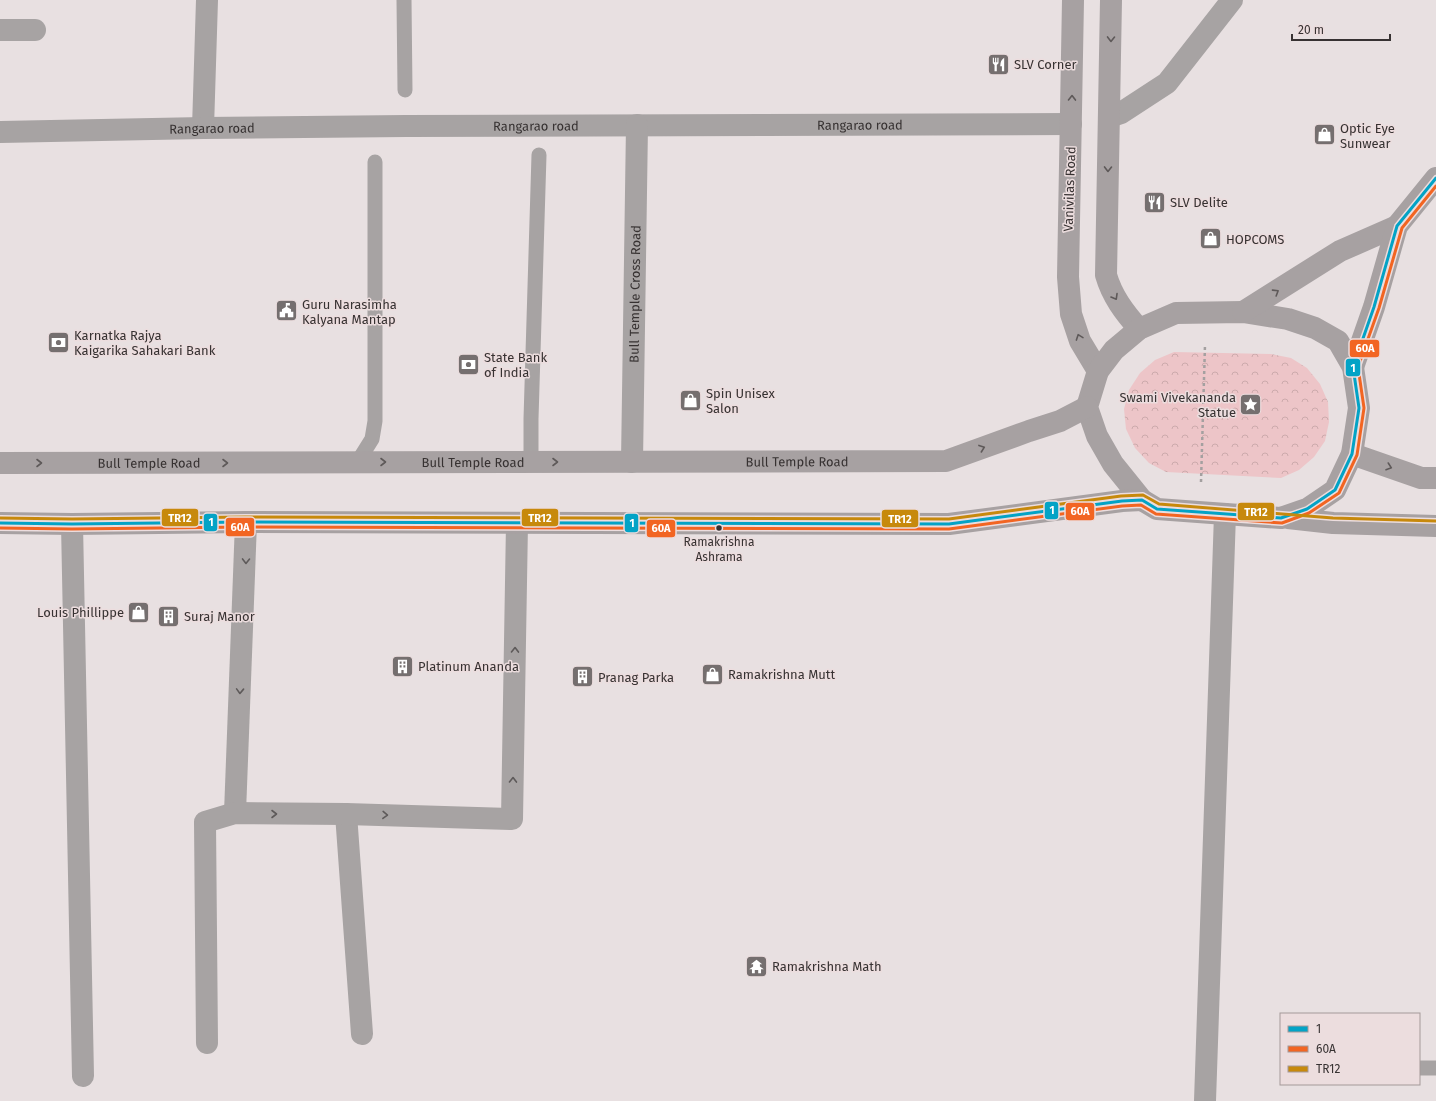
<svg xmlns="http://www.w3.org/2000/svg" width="1436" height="1101" font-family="'Fira Sans',sans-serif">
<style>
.park{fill:url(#park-crowns)}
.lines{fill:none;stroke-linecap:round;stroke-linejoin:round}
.path{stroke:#a4a0a0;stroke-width:2.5;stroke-dasharray:3 3;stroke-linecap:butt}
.lane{stroke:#a7a3a3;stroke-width:15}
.street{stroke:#a7a3a3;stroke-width:22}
.secondary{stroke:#a7a1a2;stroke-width:22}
.bus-1-casing{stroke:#ecddde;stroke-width:6}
.bus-2-casing{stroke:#ecddde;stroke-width:6}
.bus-3-casing{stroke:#ecddde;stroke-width:6}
.bus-1{stroke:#03a3c6;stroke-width:3}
.bus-2{stroke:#f26522;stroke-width:3}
.bus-3{stroke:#c7890c;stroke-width:3}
.oneway{stroke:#5e5959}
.oneway2{stroke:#5e5a5a}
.bus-dot{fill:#373232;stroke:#ecddde;stroke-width:1.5}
.labels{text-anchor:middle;stroke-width:3;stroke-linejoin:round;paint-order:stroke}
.bus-label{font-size:12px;fill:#373232;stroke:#ecddde}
.poi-label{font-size:13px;fill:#373232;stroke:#ecddde;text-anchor:start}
.street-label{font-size:13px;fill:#373232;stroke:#ecddde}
.line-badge{stroke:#ecddde;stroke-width:1.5}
.badge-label{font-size:11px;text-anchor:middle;font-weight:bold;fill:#fff}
</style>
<defs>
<pattern id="park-crowns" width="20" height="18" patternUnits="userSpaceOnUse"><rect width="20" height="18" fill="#edc5c8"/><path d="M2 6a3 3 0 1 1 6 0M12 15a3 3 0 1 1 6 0" fill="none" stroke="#ccaaac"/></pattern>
</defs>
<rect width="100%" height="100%" fill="#e8e0e1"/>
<!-- park -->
<path class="park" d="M1174,352l97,2 20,4 16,10 13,16 8,18 1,20 -4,19 -11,16 -15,13 -18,8 -115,-6 -17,-9 -14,-15 -9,-19 -2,-20 5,-19 11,-17 15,-13z"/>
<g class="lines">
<!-- path -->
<path class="path" d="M1201,482l4,-137"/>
<!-- lane -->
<path class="lane" d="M404,0l1,90
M531,462v-43l8,-264
M357,463l15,-24 3,-18v-259
M1419,1068h17"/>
<!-- street -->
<g class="street">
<path d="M0,30h35"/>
<path d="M1109,117l12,-4 46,-30 65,-83"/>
<path d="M203,128l4,-128"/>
<path id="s1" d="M0,132l203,-4 203,-2 665,-2"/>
<path id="s2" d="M632,462l5,-337"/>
<path d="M72,524l11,552"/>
<path d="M235,813l11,-291"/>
<path d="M346,814l16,220"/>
<path d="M207,1043l-2,-221 30,-9 111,1 166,5 5,-296"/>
<path d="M1205,1101l20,-587"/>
</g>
<!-- secondary -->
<g class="secondary">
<path d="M1073,0l-5,277 3,37 9,27 18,30"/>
<path d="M1111,0l-5,275c6,21 18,37 33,54"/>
<path d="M1243,312l45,7 27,9 23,13 15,26 6,41 -7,46 -17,36 -28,19 -26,9 -124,-9 -15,-9 -29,-36 -16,-28 -10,-29 11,-36 16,-21 25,-21 37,-16z"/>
<path d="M1243,312l97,-61 57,-25"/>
<path d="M1353,367l21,-60 23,-81 39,-48"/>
<path d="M1352,454l69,24h15"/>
<path id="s3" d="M0,463l946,-2 83,-30 31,-10 27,-14"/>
<path d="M1288,518l45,5 103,3"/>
<path d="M0,523l72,1 174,-2 703,2 173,-23 20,-1"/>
</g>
<defs>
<path id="bus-1" d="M0,523l72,1 174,-2 703,2 173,-23 20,-1 15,9 124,9 26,-9 28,-19 17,-36 7,-46 -6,-41 21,-60 23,-81 39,-48"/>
<path id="bus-2" d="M0,528l72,1 174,-2 703,2 173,-23 19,-1 15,9 126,9 27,-10 30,-20 18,-38 7,-47 -6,-41 21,-59 23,-80 34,-42"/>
<path id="bus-3" d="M0,518l72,1 174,-2 703,2 172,-23 22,-1 16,9 174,14 103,3"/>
</defs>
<!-- bus-1 casing -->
<use href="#bus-1" class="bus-1-casing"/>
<!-- bus-2 casing -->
<use href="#bus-2" class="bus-2-casing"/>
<!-- bus-3 casing -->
<use href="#bus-3" class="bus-3-casing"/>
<!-- bus-1 -->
<use href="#bus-1" class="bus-1"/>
<!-- bus-2 -->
<use href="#bus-2" class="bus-2"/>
<!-- bus-3 -->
<use href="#bus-3" class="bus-3"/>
</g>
<!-- one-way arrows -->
<defs><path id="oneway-chevron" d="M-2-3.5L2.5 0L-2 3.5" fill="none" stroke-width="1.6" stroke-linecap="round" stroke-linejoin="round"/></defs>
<g class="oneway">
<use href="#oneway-chevron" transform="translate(1111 39) rotate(91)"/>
<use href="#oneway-chevron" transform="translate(1072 98) rotate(-89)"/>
<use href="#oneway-chevron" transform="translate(1108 169) rotate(91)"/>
<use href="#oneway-chevron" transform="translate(1276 292) rotate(-32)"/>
<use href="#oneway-chevron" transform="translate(1115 297) rotate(60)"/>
<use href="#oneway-chevron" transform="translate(1079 337) rotate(-110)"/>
<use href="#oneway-chevron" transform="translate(982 448) rotate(-20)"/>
<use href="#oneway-chevron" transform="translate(383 462)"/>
<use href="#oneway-chevron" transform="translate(555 462)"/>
<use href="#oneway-chevron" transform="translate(39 463)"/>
<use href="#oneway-chevron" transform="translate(225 463)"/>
<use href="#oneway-chevron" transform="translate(1389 467) rotate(19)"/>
</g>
<g class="oneway2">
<use href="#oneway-chevron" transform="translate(246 561) rotate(91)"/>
<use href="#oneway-chevron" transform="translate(515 650) rotate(-89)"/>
<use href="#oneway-chevron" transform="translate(240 691) rotate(92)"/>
<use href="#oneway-chevron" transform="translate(513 780) rotate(-89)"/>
<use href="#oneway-chevron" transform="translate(274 814)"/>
<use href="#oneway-chevron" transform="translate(385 815) rotate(2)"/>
</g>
<!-- icons -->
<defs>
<symbol id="restaurant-square" viewBox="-11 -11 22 22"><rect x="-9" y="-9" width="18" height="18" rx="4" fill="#756f6f" stroke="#ecddde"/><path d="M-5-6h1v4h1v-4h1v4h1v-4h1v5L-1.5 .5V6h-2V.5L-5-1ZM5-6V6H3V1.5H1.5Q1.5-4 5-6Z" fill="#fff"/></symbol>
<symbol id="shop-square" viewBox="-11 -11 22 22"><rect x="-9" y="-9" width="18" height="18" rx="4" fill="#756f6f" stroke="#ecddde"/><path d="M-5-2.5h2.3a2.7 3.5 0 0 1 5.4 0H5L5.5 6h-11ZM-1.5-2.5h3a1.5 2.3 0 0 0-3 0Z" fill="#fff"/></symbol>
<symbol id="civic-square" viewBox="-11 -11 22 22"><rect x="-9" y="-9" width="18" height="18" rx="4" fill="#756f6f" stroke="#ecddde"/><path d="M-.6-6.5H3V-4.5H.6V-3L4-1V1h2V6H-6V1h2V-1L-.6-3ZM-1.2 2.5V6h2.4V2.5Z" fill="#fff"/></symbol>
<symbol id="bank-square" viewBox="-11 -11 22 22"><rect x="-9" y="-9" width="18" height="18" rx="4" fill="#756f6f" stroke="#ecddde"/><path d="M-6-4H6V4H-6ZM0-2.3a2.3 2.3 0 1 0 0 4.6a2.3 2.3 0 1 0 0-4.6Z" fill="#fff"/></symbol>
<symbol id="sight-square" viewBox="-11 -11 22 22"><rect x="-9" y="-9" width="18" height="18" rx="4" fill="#756f6f" stroke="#ecddde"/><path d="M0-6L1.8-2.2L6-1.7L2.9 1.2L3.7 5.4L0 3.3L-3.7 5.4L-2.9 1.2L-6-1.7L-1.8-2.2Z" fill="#fff"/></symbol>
<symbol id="building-square" viewBox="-11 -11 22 22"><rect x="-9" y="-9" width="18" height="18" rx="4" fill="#756f6f" stroke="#ecddde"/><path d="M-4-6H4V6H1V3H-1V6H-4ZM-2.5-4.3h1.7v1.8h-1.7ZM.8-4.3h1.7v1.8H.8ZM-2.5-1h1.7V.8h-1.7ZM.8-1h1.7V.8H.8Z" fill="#fff"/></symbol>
<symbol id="temple-square" viewBox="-11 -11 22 22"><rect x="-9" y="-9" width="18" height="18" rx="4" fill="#756f6f" stroke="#ecddde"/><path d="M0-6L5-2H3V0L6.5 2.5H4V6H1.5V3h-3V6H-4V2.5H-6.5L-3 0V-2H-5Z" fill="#fff"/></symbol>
</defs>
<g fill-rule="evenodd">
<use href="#restaurant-square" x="986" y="52" width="25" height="25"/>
<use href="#shop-square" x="1312" y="122" width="25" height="25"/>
<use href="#restaurant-square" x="1142" y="190" width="25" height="25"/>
<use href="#shop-square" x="1198" y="226" width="25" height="25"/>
<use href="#civic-square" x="274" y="298" width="25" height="25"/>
<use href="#bank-square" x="46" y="330" width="25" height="25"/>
<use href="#bank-square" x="456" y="352" width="25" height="25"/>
<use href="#shop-square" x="678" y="388" width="25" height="25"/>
<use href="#sight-square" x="1238" y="392" width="25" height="25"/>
<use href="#shop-square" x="126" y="600" width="25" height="25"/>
<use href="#building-square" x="156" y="604" width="25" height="25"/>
<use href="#building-square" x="390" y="654" width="25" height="25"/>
<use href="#shop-square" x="700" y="662" width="25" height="25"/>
<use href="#building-square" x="570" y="664" width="25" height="25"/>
<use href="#temple-square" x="744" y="954" width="25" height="25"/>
</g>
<!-- markers -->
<circle class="bus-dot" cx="719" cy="528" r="3.5"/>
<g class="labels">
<!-- bus labels -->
<g class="bus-label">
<text x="719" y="546">Ramakrishna<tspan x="719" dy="15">Ashrama</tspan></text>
</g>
<!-- poi labels -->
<g class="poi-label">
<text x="1014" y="69">SLV Corner</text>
<text x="1340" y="133">Optic Eye<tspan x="1340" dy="15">Sunwear</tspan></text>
<text x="1170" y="207">SLV Delite</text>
<text x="1226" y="244">HOPCOMS</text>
<text x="302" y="309">Guru Narasimha<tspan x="302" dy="15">Kalyana Mantap</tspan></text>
<text x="74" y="340">Karnatka Rajya<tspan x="74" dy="15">Kaigarika Sahakari Bank</tspan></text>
<text x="484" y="362">State Bank<tspan x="484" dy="15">of India</tspan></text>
<text x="706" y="398">Spin Unisex<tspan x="706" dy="15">Salon</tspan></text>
<text x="1236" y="402" text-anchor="end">Swami Vivekananda<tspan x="1236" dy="15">Statue</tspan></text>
<text x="124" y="617" text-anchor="end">Louis Phillippe</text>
<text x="184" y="621">Suraj Manor</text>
<text x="418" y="671">Platinum Ananda</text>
<text x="728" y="679">Ramakrishna Mutt</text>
<text x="598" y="682">Pranag Parka</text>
<text x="772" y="971">Ramakrishna Math</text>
</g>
<!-- street labels -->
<g class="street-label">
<text dy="5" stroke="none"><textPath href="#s1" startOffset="860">Rangarao road</textPath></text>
<text dy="5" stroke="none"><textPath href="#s1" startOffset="536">Rangarao road</textPath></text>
<text dy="5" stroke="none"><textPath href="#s1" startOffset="212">Rangarao road</textPath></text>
<text transform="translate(1069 189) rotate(-88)" y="5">Vanivilas Road</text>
<text dy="5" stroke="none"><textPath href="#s2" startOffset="168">Bull Temple Cross Road</textPath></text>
<text dy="5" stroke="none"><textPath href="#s3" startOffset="473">Bull Temple Road</textPath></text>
<text dy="5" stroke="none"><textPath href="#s3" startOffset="797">Bull Temple Road</textPath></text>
<text dy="5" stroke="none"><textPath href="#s3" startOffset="149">Bull Temple Road</textPath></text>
</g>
</g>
<g class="line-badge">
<rect x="1349" y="339" width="31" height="19" rx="4" fill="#f26522"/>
<rect x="1345" y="358" width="16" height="19" rx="4" fill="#03a3c6"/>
<rect x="1044" y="501" width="15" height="19" rx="4" fill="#03a3c6"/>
<rect x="1065" y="502" width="30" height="19" rx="4" fill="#f26522"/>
<rect x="1237" y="502" width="38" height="19" rx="4" fill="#c7890c"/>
<rect x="161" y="508" width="38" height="19" rx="4" fill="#c7890c"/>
<rect x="521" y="508" width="38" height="19" rx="4" fill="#c7890c"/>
<rect x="881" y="509" width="38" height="19" rx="4" fill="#c7890c"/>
<rect x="203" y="513" width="15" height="19" rx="4" fill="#03a3c6"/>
<rect x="624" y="513" width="15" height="20" rx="4" fill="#03a3c6"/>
<rect x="225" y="517" width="30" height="20" rx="4" fill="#f26522"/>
<rect x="646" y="519" width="30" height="19" rx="4" fill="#f26522"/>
</g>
<g class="badge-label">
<text x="1365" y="352">60A</text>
<text x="1353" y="372">1</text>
<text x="1052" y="514">1</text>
<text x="1080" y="515">60A</text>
<text x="1256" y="516">TR12</text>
<text x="180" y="522">TR12</text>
<text x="540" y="522">TR12</text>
<text x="900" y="523">TR12</text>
<text x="211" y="526">1</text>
<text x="632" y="527">1</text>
<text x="240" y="531">60A</text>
<text x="661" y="532">60A</text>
</g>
<!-- legend -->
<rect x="1280" y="1013" width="140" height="72" fill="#ecddde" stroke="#a49999"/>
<rect x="1288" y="1026" width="20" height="6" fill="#03a3c6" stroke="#a49999"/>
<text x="1316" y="1033" font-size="12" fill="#373232">1</text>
<rect x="1288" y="1046" width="20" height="6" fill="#f26522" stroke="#a49999"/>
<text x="1316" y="1053" font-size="12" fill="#373232">60A</text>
<rect x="1288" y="1066" width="20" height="6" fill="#c7890c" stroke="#a49999"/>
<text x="1316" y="1073" font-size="12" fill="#373232">TR12</text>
<!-- scale -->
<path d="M1292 34v6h98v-6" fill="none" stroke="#373232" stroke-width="2"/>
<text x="1298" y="34" font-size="12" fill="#373232" stroke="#ecddde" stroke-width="3" paint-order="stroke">20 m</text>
</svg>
